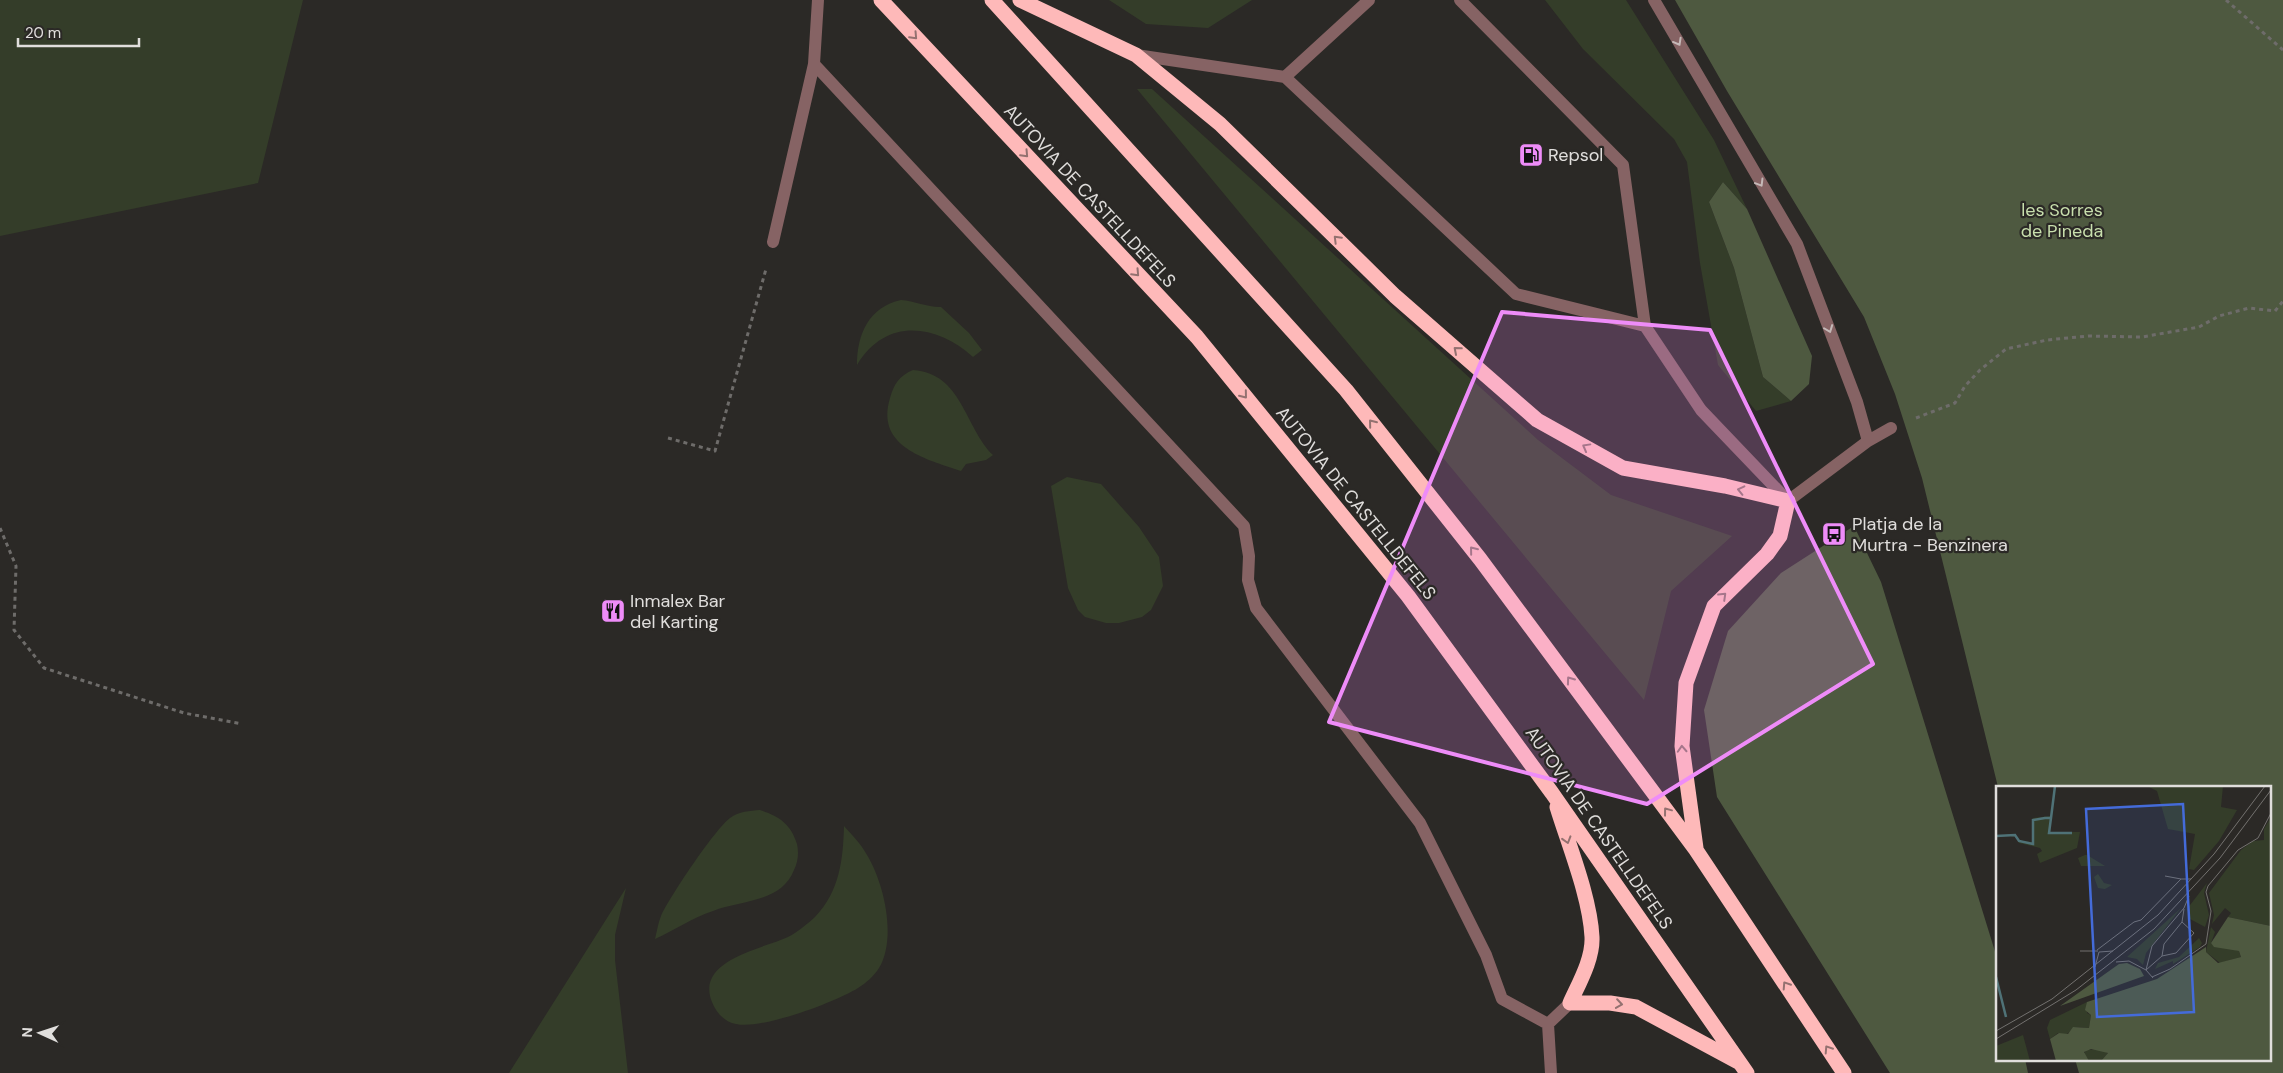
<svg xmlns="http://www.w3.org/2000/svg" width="2283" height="1073" font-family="'DM Sans',sans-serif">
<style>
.green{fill:#343d29}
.forest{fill:#4e5940}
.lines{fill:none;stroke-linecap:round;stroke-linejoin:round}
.path{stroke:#6e6c6a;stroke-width:3;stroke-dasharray:4 4;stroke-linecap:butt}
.minor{stroke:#866364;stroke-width:12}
.highway{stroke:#feb9b9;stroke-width:15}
.oneway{stroke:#947170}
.oneway2{stroke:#c5b9b8}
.marked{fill:#ee8cf8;fill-opacity:0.2;stroke:#ee8cf8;stroke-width:4;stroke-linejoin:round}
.labels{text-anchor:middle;stroke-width:4.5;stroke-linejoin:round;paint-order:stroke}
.poi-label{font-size:18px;fill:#e0dedc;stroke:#2b2926;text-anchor:start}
.street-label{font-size:18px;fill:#e0dedc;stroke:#2b2926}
.park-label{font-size:18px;fill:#c8dfad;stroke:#2b2926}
.inset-river{fill:none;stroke:#4f7277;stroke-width:2.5}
.inset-road{fill:none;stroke:#73716f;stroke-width:1}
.view{fill:#446bd9;fill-opacity:0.15;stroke:#446bd9;stroke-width:2.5}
.inset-edge{fill:none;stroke:#e0dedc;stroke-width:2.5}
</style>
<rect width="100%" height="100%" fill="#2b2926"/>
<!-- green -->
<path class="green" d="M0,0h303l-45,183 -258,53z
M1109,0h143l-44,28 -62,-4z
M1545,0h81l88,140 33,69 -24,-27 -14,20 25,66 29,109 28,24 -35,10 -38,-46 -18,-102 -13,-101 -13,-23 -91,-90z
M1137,89h15l386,351 73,55 121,41 -61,55 -27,109z
M901,300c14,1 29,8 40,7l28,26 13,17 -9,7c-37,-33 -87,-40 -116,8 0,-31 12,-58 44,-65z
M913,370c49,3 52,58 80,85l-7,5 -20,4 -5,7c-35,-12 -86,-24 -71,-73 4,-14 9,-22 23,-28z
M1067,477l34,7 38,43 20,30 4,29 -12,24 -9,7 -23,6h-13l-21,-6 -7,-7 -10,-22 -17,-102z
M760,810c19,6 31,14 37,34 2,9 1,18 -3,26 -13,33 -53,30 -81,41 -21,7 -38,19 -58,28 2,-8 3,-16 6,-23 8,-18 54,-87 69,-98 9,-7 20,-7 30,-8z
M844,826c8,9 17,18 23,29 17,28 30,83 12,113 -5,8 -13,15 -21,20 -22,14 -97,42 -122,36 -11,-2 -20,-11 -24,-22 -17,-42 50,-53 76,-65 10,-5 19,-13 27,-20 25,-26 28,-58 29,-91z
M626,888l-11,47v25l13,113h-119z"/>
<!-- forest -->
<path class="forest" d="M1675,0h608v1073h-204l-4,-14h194v-272h-271l-76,-309 -27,-84 -31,-77 -137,-226z
M1723,182l24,27 65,147 -3,28 -18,17 -28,-24 -29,-109 -25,-66z
M1854,526l27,56 116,376v101h28l3,14h-138l-173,-276 -13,-87 24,-79 53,-58z"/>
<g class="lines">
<!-- path -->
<path class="path" d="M2226,0l57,50
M1916,418l39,-15 10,-17 15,-16 26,-21 41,-9 41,-4 54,1 57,-10 20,-11 30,-8 26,3 8,-10
M668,438l47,13 51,-182
M0,528l16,38 -2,64 30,38 140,45 58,11"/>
<!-- minor -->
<path class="minor" d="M818,0l-4,64 430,462 5,30 -1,24 8,28 164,215 66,132 16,44 46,25
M1460,0l163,165 22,161
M1654,0l143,244 60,158 11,39
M1136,55l149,22 231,217 129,32 56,84 87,91 80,-60 23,-13
M1285,77l84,-77
M773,242l41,-178
M1551,1073l-3,-49 22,-21"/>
<!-- highway -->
<path class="highway" d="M881,0l316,337 211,259 144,197 195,280
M992,0l354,390 134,169 216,291 148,223
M1020,0l116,55 84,69 175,172 142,124 86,48 102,18 63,15 -8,35 -13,18 -53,52 -28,77 -4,63 14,102
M1557,807c12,39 33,90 35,130 1,22 -13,46 -22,66h40l26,4 102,55"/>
</g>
<!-- one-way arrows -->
<defs><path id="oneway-chevron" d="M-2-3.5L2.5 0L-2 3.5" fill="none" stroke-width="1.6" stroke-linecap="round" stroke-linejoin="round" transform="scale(1.25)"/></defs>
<g class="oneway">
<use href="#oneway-chevron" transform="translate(914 36) rotate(47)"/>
<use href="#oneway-chevron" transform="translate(1025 154) rotate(47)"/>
<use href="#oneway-chevron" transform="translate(1337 239) rotate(-135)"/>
<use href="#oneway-chevron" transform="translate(1136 273) rotate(47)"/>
<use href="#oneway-chevron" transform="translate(1457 350) rotate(-139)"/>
<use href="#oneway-chevron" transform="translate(1244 395) rotate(51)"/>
<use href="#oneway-chevron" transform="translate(1372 423) rotate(-129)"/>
<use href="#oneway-chevron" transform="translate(1586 447) rotate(-151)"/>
<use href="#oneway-chevron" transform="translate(1741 490) rotate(-167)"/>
<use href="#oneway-chevron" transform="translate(1473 550) rotate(-129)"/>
<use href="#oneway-chevron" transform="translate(1723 596) rotate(-44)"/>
<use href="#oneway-chevron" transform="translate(1570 680) rotate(-126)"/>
<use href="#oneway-chevron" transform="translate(1682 749) rotate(-93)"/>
<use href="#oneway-chevron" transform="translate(1667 811) rotate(-127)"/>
<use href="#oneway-chevron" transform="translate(1567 840) rotate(73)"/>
<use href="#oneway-chevron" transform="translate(1786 985) rotate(-123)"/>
<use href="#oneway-chevron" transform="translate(1619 1004) rotate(8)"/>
<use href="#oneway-chevron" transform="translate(1828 1049) rotate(-123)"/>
</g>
<g class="oneway2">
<use href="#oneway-chevron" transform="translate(1678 42) rotate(61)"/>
<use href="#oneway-chevron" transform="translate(1760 183) rotate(59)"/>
<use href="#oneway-chevron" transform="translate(1829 329) rotate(69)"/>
</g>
<!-- marked area -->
<path class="marked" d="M1502,312l208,18 163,334 -226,140 -318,-82z"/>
<!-- icons -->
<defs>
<symbol id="fuel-square" viewBox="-11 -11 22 22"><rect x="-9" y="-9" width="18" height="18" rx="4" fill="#ee8cf8" stroke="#2b2926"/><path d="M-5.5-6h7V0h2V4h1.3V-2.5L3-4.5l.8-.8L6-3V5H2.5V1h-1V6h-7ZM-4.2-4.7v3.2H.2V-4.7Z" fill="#111"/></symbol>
<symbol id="bus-square" viewBox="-11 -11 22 22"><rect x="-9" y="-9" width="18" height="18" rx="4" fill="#ee8cf8" stroke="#2b2926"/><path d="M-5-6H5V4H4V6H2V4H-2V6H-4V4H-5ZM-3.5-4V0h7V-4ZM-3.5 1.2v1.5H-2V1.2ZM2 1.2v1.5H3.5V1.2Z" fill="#111"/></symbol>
<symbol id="restaurant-square" viewBox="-11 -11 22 22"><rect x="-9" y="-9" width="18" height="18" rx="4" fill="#ee8cf8" stroke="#2b2926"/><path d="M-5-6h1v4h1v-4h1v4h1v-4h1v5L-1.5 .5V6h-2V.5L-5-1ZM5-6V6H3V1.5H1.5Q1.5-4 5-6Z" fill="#111"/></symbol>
</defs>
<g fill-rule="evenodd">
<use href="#fuel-square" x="1517" y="141" width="28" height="28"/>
<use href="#bus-square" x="1820" y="520" width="28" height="28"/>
<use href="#restaurant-square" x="599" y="597" width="28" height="28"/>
</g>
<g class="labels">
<!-- poi labels -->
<g class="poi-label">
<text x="1548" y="161">Repsol</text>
<text x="1852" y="530">Platja de la<tspan x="1852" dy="21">Murtra - Benzinera</tspan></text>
<text x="630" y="607">Inmalex Bar<tspan x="630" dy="21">del Karting</tspan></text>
</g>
<!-- street labels -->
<g class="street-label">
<text transform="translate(1090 196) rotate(47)" y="6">AUTOVIA DE CASTELLDEFELS</text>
<text transform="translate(1356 503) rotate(51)" y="6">AUTOVIA DE CASTELLDEFELS</text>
<text transform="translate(1599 828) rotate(55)" y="6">AUTOVIA DE CASTELLDEFELS</text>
</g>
<!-- park labels -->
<g class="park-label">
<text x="2062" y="216">les Sorres<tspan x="2062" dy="21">de Pineda</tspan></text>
</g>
</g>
<!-- overview -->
<g transform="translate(1996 786)">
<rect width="275" height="275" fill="#2b2926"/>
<path d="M151,0h76l-2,21 16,3 -18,31 -25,29 -5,-1 6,-35 -27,-5 -11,-38zM54,30v16h30l-3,16 -37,15 -3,-9 5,-3 -2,-3 -21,-5 -3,-6 -11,-2 9,-1 6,7 12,1 1,-24zM275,31v109l-43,-9 3,-4 -6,-5 -13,16 2,-9 -5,-22 32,-43 12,-9 11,-1v-11zM89,69h2l18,11h-24l-3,-8zM102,88l6,9 8,2 -7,4 -7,-1 -4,-11zM211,97l-3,10 5,22 -4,12 -15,-8 -3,-10zM185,122l-35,45 -3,12 -6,-6 -10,-2zM215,141l4,5 -4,11 28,8 2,6 -21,6 -14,-11zM203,152l3,5 -2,4 -27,17v-3l-18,8 3,-6 21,-6zM91,216v11l4,2 -2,13 -14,-1 -9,8 -8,-2 -8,6 -3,-11 3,-8zM27,249l7,26h-34v-15zM103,263l9,4 -7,8h-12l-5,-7 2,-4z" fill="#343d29"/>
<path d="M232,131l43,9v134l-170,1 7,-8 -17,-4 -7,3 5,9h-33l-6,-22 9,-6 9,1 5,-7 16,1 2,-13 -6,-5 2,-8 70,-23 49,-32v5l12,11 23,-6 -2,-6 -25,-4 -3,-4zM131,177l13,6 4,7 -84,30 59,-42z" fill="#4e5940"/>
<path class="inset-river" d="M55,32l4,-32M0,50l19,-1 4,6 14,3v-24l12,-2h6l-2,15h23M0,191l10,40"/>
<path class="inset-road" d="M169,90l16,3M101,164l37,-28 7,-2 40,-41h10M84,165h18M166,170l14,-3 18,-20 -12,-11M120,176l13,-1 17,9 6,-24 32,-38 5,-12M99,181l4,-15 14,-1M156,191l18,-8 36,-25 5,-33 -5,-19 2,-6 30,-36 20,-12 13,-25M157,192l-7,-8 16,-14 2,-12 18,-22 2,-13M0,245l56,-32 106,-84 56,-61 51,-68M0,253l80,-49 78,-61 66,-71 51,-68"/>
<path class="view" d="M187,18l11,208 -97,5 -11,-208z"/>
<rect width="275" height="275" class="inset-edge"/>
</g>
<!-- north arrow -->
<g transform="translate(40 1033) rotate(273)" stroke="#2b2926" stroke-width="4" paint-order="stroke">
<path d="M0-4L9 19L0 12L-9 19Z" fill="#e0dedc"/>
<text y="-8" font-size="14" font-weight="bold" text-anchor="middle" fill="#e0dedc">N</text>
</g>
<!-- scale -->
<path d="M18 38v8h121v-8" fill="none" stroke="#e0dedc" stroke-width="2.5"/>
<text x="25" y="38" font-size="15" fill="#e0dedc" stroke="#2b2926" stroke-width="4" paint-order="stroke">20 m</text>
</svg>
